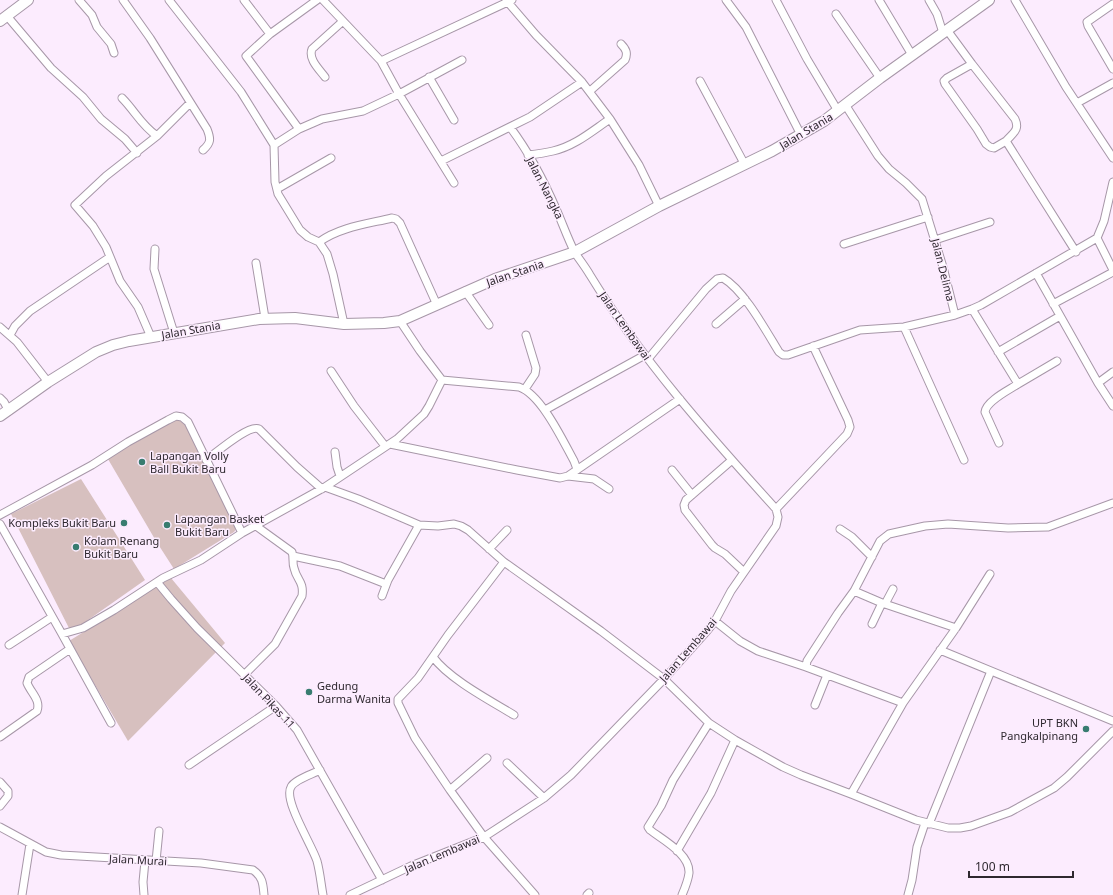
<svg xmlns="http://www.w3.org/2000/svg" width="1113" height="895" font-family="'Noto Sans',sans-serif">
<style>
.green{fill:#d7c0bf}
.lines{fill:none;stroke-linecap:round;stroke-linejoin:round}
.street-casing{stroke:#a797a8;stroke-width:9}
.secondary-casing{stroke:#a797a8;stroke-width:12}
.street{stroke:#fff;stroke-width:7}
.secondary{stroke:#fff;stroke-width:10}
.poi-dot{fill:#387c70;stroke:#fcecfe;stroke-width:1.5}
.labels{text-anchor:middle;stroke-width:3;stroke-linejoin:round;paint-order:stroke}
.street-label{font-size:11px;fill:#2e282f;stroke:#fcecfe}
.poi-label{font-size:11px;fill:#2e282f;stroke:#fcecfe;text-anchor:start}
</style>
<rect width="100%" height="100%" fill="#fcecfe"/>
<!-- green -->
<path class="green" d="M181,414l56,114 -3,4 -60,37 -18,-28 -51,-87z
M81,479l64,101 -74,52 -60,-118z
M171,578l54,65 -97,98 -59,-100z"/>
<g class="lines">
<defs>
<path id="street" d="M79,0l13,15 5,12 14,17 3,9
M123,0l27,38 57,91c4,10 4,14 -4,21
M169,0l72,92 33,53 1,37 3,12 22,36 8,7 11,5 8,12 6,20 11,50
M244,0l26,34
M323,0l58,61 18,33 55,89
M506,0l30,35 46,47 28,37 29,46 20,41
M726,0l20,27 55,108
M776,0l31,59 31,52
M879,0l33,55
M929,0l8,14 6,19
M1015,0l51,87 47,71
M1113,4l-26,18 1,4 25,43
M836,14l44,64
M7,16l44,52 32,29 18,22 24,20 12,14
M947,30l25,34 43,55c5,11 -2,14 -9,22l70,111
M381,61l131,-61
M972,64l-25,14 -3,3 1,3 32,45 9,15 4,3 4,1 12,-7
M325,77c-6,-8 -17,-18 -13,-28l31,-28
M429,77l25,43
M700,81l45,84
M590,91l35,-31c3,-7 1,-11 -4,-16
M122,98c13,13 19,27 35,38
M1077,103l36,-20
M846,106l32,50 11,13 17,14 16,16 21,68 12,48 17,-6 9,-4 116,-67 7,-17 9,-39
M299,129l-53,-73 24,-22 47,-34
M274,145l25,-16 23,-10 41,-8 36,-17 63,-34
M528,155c9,-1 17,-2 25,-4 22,-5 39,-20 57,-32
M441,161l89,-44 52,-35
M277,189l54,-31
M1097,238l16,32
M935,240l55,-18
M319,242c21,-15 48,-18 73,-24l4,1 4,4 37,82
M844,244l84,-27
M155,249l-1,20 20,64
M256,263l9,55
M1036,273l62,110 15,23
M465,291l24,34
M1053,304l60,-32
M972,309l46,75c-9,6 -32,17 -33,28l14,31
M716,324l29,-25
M0,327l17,15 31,40
M904,327l60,133
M10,335l5,-9 15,-15 80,-54
M151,337l-13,-30 -18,-26 -14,-34 -13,-21 -18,-21 31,-29 51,-40 33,-33
M998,352l62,-36
M648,359l58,-70 11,-10 6,-1c21,12 43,53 56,74l4,3h5l72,-25 44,-3 51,-12
M331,371l23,35 31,40
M442,380l77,7c22,7 44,54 55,74l3,8
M1098,383l15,-11
M1018,384l39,-23
M525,389l10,-15 1,-6 -10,-33
M0,398l4,4 5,9
M545,410l100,-55
M390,444l127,26 43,8 8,-2 112,-77
M335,452l2,15 3,9
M206,460c10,-7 43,-36 53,-31l38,38 25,22
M732,460l-46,40 -2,5 1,5 27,35 3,3 10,6 19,18
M672,470l20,25
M568,476l26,3 15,10
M325,487l33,12 61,26 19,1 16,-2 7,2 7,4 36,32 97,69 63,48 45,44 26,17 48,27 18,8 50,19 65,26 32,8h12l11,-2 39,-14 44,-24 13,-11 46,-46
M776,509l71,-75 3,-7 -2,-7 -35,-74
M0,515l92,-50 36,-23 40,-22 8,-4 6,1 6,5 54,111
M0,524l62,110 21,-6 31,-18 49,-32 38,-18 41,-27 83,-46 72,-48 27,-25 5,-8 13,-26 -22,-29 -20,-30
M840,529l12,8 20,20
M489,549l18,-19
M293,556l47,10 46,18
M504,562l-56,73 -30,43 -20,21v4l17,35 35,52 34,47 51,58
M157,582l14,17 26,29 79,78 21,24 85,150
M854,591l28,12 74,25
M382,596l6,-16 31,-55
M885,604l8,-15
M715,621l25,20 18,10 48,16 97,36
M872,624l10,-21
M62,634l49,89
M9,645l43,-28
M940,650l173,71
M433,657c16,22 58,44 81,58
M806,667l1,-6 31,-48 16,-22 26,-50 9,-7 36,-8 23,-2 60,4 40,-1 65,-24
M244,675l31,-31 27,-48c2,-15 -5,-15 -8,-28 -2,-5 0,-11 -2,-16l-36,-26
M815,705l12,-30
M0,737l37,-26c4,-11 -6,-18 -10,-28l2,-6 41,-28
M507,763l37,35
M189,765l87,-59
M320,770c-7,4 -26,10 -29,17 -8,13 21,58 26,74 3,11 4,23 6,34
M0,782l8,9v5l-8,10
M450,790l37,-32
M851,794l52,-91 53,-75 34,-54
M929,824l62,-153
M0,827l46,25 15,3 140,8 52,7c10,7 10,14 11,25
M677,851l34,-58 24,-53
M156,861l3,-30
M22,895l8,-51
M144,895l-1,-13 2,-21
M350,895l61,-29 73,-29 60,-39 27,-23 93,-96 43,-48 8,-10 16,-30 45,-65 2,-9 -2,-8c-67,-74 -134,-149 -186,-234 -4,-7 -10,-15 -15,-22 -7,-14 -12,-28 -18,-42 -12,-28 -29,-60 -47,-84
M587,895l2,-2
M682,895c3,-7 6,-14 7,-22 1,-19 -26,-33 -39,-43l-2,-3 13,-21 12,-26 36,-57
M908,895l4,-15 5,-33 8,-24"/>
<path id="secondary" d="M0,21l28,-21
M0,416l48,-34 48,-30 17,-7 16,-4 130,-22 36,-1 49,6 40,-1 16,-2 95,-42 80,-27 84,-46 113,-55 52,-30 56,-43 109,-78"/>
</defs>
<!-- street casing -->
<use href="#street" class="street-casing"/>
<!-- secondary casing -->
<use href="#secondary" class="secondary-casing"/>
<!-- street -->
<use href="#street" class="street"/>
<!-- secondary -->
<use href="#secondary" class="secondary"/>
</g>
<!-- markers -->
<g class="poi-dot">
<circle cx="142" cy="462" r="4"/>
<circle cx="124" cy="523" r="4"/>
<circle cx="167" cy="525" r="4"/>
<circle cx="76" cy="547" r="4"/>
<circle cx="309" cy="692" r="4"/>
<circle cx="1086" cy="729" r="4"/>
</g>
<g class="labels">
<!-- street labels -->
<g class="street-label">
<text transform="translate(806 131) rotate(-31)" y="4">Jalan Stania</text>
<text transform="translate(545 188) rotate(63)" y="4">Jalan Nangka</text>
<text transform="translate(943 270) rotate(76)" y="4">Jalan Delima</text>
<text transform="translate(515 273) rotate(-19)" y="4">Jalan Stania</text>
<text transform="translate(625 326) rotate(55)" y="4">Jalan Lembawai</text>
<text transform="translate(191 330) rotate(-10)" y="4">Jalan Stania</text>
<text transform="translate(688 650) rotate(-49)" y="4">Jalan Lembawai</text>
<text transform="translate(269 701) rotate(47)" y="4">Jalan Pikas 11</text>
<text transform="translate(442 854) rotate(-23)" y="4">Jalan Lembawai</text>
<text transform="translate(138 860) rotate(3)" y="4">Jalan Murai</text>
</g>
<!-- poi labels -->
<g class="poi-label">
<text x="150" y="460">Lapangan Volly<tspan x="150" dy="13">Ball Bukit Baru</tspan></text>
<text x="175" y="523">Lapangan Basket<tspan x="175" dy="13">Bukit Baru</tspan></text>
<text x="116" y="527" text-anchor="end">Kompleks Bukit Baru</text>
<text x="84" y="545">Kolam Renang<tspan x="84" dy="13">Bukit Baru</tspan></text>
<text x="317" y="690">Gedung<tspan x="317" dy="13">Darma Wanita</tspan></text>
<text x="1078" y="727" text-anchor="end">UPT BKN<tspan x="1078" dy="13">Pangkalpinang</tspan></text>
</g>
</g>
<!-- scale -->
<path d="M969 871v6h104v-6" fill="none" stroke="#2e282f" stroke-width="2"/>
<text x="975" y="871" font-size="12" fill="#2e282f" stroke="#fcecfe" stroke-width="3" paint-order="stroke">100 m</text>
</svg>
